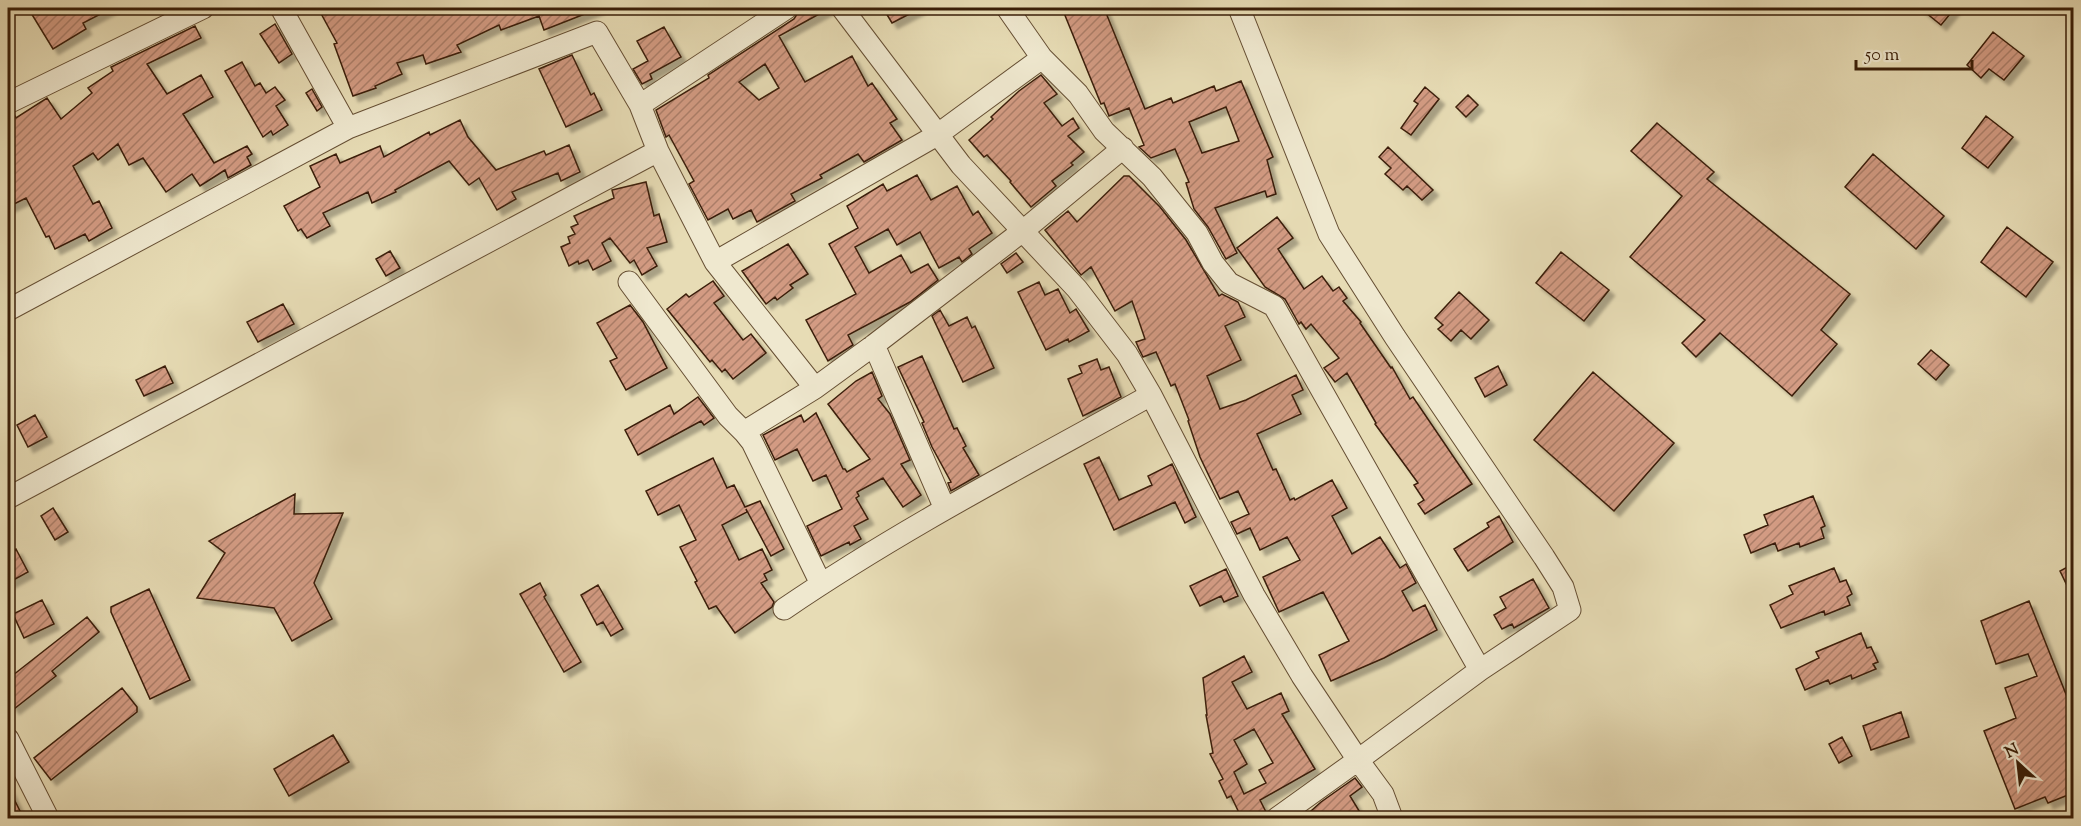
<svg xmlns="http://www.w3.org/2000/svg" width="2081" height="826" font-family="'Sorts Mill Goudy',serif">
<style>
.building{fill:url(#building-hatch);stroke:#3a1e08;stroke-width:1.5;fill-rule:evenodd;filter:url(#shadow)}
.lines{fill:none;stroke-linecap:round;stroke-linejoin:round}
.minor-casing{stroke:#654e33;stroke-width:23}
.minor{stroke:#efe8cf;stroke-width:21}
</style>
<defs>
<pattern id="building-hatch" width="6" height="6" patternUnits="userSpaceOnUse" patternTransform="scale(1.5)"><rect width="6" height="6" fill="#d39b83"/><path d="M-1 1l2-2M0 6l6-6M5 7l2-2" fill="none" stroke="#ac7e69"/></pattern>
<filter id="shadow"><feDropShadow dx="5.5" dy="5.5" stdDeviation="1.5" flood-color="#0004"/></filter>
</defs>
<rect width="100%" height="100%" fill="#e7dcb5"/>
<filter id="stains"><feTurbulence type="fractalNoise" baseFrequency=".00333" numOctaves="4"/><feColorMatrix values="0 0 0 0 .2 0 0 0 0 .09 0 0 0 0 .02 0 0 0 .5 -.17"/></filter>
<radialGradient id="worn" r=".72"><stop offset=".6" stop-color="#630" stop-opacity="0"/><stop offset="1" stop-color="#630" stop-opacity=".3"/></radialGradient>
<!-- building -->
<path class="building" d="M28,8h84l-29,15 3,6 -33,20z
M318,8h282l-56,22 -5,-14 -38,14 -2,-5 -42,20 4,7 -35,12 -3,-9 -26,8 5,11 -27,12 1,2 -23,8 -19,-52 3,-1z
M805,8h25l-51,28 26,46 47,-26 16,30 4,-3 25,36 -7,4 12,17 -38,22 -6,-8 -38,21 2,3 -31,16 4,7 -38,21 -6,-12 -18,9 -5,-10 -20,11 -19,-36 5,-3 -25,-46 -3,2 -10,-27 53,-32 -1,-3 86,-56 5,-8zM765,64l14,24 -20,12 -20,-18z
M883,8h38l-29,15z
M1062,8h42l41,101 26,-11 2,5 41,-17 2,5 25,-10 32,76 -6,3 9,34 -9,3 -2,-6 -50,17 22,45 -11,6 -18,-32 -14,-18 -8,-26 3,-1 -14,-33 -24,9 -12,-11 5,-2 -15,-37 -20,8 -5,-13 -3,1zM1226,107l13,34 -37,12 -13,-31z
M1920,8h35l-14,17z
M275,24l17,30 -13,9 -19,-29z
M195,26l6,12 -54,26 20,30 34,-19 12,22 -30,17 31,49 33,-17 5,8 -5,3 4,8 -23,13 -3,-8 -25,16 -8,-12 -26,18 -23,-34 -14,7 -11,-21 -20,16 -5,-7 -20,13 20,38 6,-3 13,27 -23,13 -4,-7 -30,15 -6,-13 -3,1 -20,-39 -18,9v-91l6,-2 2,4 31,-20 14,21 31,-26 -4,-5 25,-17 -2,-4z
M664,27l17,30 -31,17 2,5 -10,5 -9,-15 15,-8 -11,-20z
M1993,32l31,24 -20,24 -15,-11 -8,9 -14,-13z
M572,55l19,40 3,-2 8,17 -36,17 -27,-58z
M242,62l13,24 5,-3 6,10 9,-6 10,13 -9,6 12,19 -15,10 -2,-4 -8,6 -38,-66z
M1041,75l16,19 -13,9 18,23 11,-8 6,10 -11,8 16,16 -13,11 2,2 -21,16 4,5 -25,21 -21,-25 1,-1 -24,-26 -3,2 -15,-17 24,-21 -2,-2 28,-26z
M1425,87l14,12 -28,36 -10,-7 17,-24 -4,-3z
M312,89l10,18 -5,4 -11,-18z
M1468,95l10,10 -12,12 -10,-10z
M1986,116l27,21 -25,31 -26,-20z
M460,120l8,17 28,33 48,-19 2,4 23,-10 11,27 -19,9 -3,-8 -46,19 4,7 -19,11 -18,-32 -10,7 -20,-24 -54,29 1,2 -24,11 -4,-11 -45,21 7,13 -23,12 -6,-9 -3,2 -14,-25 36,-19 -10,-21 26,-12 4,9 40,-17 4,11 45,-25 1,3z
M1657,123l57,49 -7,7 143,115 -29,36 16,14 -45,52 -72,-63 -24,24 -14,-14 23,-23 -75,-63 52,-61 -51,-45z
M1388,147l45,43 -11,10 -15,-14 -4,4 -18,-16 6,-6 -12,-11z
M1873,154l71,62 -28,33 -71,-62z
M917,175l14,25 26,-14 16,29 5,-4 14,22 -23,16 3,5 -10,8 -3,-5 -20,11 -19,-36 -23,13 -9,-16 -33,18 14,26 32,-18 10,18 17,-9 10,16 -28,22 -62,33 5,10 -25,16 -22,-41 50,-26 -27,-50 29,-16 -11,-22 36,-22 4,7z
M1124,176h5l31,31 26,33 33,56 3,-2 16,8 7,15 -20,9 16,34 -34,16 13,33 26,-9 50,-25 7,15 -11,5 9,19 -44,20 16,36 3,-1 14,31 4,-2 1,2 37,-20 15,28 -15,8 20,38 28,-17 20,31 6,-4 10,19 -14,8 11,20 12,-6 12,25 -53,28 -53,23 -12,-26 30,-14 -26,-49 -44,20 -16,-35 37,-17 -13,-23 -27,13 -10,-22 -13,6 -6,-12 18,-8 -11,-23 -18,8 -20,-42 -12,-36 1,-1 -14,-36 -4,2 -15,-34 -13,5 -4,-8 -3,-7 9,-3 -13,-38 -17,10 -24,-44 -10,8 -36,-45 23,-19 9,11z
M646,182l8,34 5,-2 8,28 -20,6 10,18 -15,9 -8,-15 -4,3 -20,-25 -8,5 9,18 -18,9 -5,-10 -9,4 -1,-3 -9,5 -8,-19 9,-4 -2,-6 7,-3 -4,-7 7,-3 -4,-8 40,-18 -2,-8z
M1277,217l16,21 -15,11 26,40 18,-13 11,15 6,-4 8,11 -4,3 18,21 -1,1 31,45 1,-1 18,32 3,-2 59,87 -47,30 -7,-10 6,-4 -10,-15 4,-2 -43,-59 1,-1 -29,-50 -12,9 -11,-14 15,-10 -28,-34 -5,5 -5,-7 -2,2 -14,-25 -20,-12 -28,-39z
M2007,227l46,35 -27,35 -45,-35z
M788,244l20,30 -18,11 3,3 -16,12 -2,-3 -9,7 -24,-33z
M390,251l10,17 -14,8 -10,-17z
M1561,252l48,38 -25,31 -48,-38z
M1016,253l7,9 -16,11 -6,-9z
M713,281l11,15 -10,7 29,37 8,-6 15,19 -33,26 -8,-10 -3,3 -10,-12 -2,2 -43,-53 19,-15 3,3z
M1039,282l6,13 13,-6 12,24 6,-4 13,22 -20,11 -1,-3 -22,11 -28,-58z
M1459,292l30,28 -18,19 -10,-9 -10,11 -13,-12 5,-4 -8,-7z
M283,304l11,20 -36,18 -11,-20z
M630,305l13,17 24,46 -41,22 -16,-29 7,-3 -20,-35z
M940,310l9,16 18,-9 5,11 3,-2 19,42 -31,14 -31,-66z
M1931,350l18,15 -13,15 -18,-16z
M922,356l32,73 3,-1 9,18 -3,2 16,27 -28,16 -3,-8 3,-1 -19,-35 -10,-24 2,-1 -26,-55z
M1097,359l4,11 8,-3 12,30 -38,19 -15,-37 14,-6 -3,-7z
M165,366l8,17 -29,13 -8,-16z
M1498,366l9,19 -22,12 -10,-19z
M872,372l10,24 -4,3 12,15 20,46 -9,4 20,31 -18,12 -20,-29 -26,14 2,4 -3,2 12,21 -14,7 7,13 -11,6 -1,-3 -28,14 -14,-30 35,-17 -16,-34 -13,6 -16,-32 -22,11 -12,-25 38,-20 3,7 12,-9 27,56h2l2,3 23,-13 -42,-55 28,-23z
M1593,372l81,71 -60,68 -80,-71z
M698,397l16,21 -10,7 -3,-4 -63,34 -13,-25 45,-25 4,9z
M35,415l12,22 -19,10 -11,-22z
M1099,457l20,43 33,-15 -4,-9 24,-12 24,53 -11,6 -10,-21 -61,28 -30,-66z
M713,458l14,30 7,-3 11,22 15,-6 24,48 -13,7 -25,-47 1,3 -25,13 17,35 23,-11 10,21 -8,4 3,6 -6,3 13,19 -2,5 -37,26 -19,-27 -7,3 -14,-27 2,-1 -17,-34 16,-7 -17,-35 -21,10 -12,-24z
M295,494l-1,20 49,-1 -29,70 18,36 -40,22 -18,-33 -77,-10 28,-45 -16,-12z
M1813,496l12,30 -4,2 3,10 -24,9 -1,-4 -21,8 -3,-8 -24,10 -7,-18 24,-10 -4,-10z
M53,508l15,24 -13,8 -14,-24z
M1499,516l14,26 -45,29 -14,-22 35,-22 -2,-4z
M16,549l12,23 -20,11v-30z
M2073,564v34l-13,-27z
M1834,568l6,14 6,-2 6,14 -5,3 3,8 -25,10 -1,-4 -43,17 -11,-23 23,-11 -4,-8z
M1226,569l12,27 -14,6 -3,-6 -21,10 -10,-20z
M1533,579l16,29 -35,20 -2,-4 -10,5 -8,-14 12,-7 -6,-11z
M540,583l6,12 -2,2 37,65 -17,10 -44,-78z
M598,585l25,44 -12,7 -8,-14 -6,3 -16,-30z
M149,589l41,91 -40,19 -39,-87v-5z
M42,600l12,24 -30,14 -11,-24z
M2029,601l44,111v81l-25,10 -3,-6 -30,12 -31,-78 32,-13 -11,-30 32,-12 -9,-22 -32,10 -15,-43z
M87,617l12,15 -47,39 4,5 -42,33 -6,-9v-21z
M1861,633l6,15 4,-1 7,15 -5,2 3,5 -24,10 -1,-4 -21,9 -2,-4 -23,10 -9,-21 23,-11 -3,-6z
M1244,656l8,16 -20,10 15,27 34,-16 8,18 -7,3 33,55 -55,31 6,12 -2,7h-22l-11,-23 -4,2 -8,-17 4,-2 -13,-25 3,-1 -7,-38h1l-4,-37zM1254,729l19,34 -14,7 7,13 -22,11 -10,-22 13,-8 -13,-24z
M122,688l15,19v5l-86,68 -17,-22z
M1901,712l8,25 -38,13 -8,-24z
M333,735l16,27 -60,34 -15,-27z
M1842,737l10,19 -13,7 -10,-19z
M1355,778l7,9 -12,9 14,23h-62l19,-17z
M8,787l16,32h-16z"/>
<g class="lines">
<defs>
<path id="minor" d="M281,8l67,120
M842,8l119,157 116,124 50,65 24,41 103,200 48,81 56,84 -81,58
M1007,8l35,50 36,36 26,37 48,46 45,56 16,30 16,20 45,23 206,364
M1239,8l90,226 66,103 149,220 19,30 7,23 -90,60 -122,90 25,34 9,24
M8,103l195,-95
M640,105l147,-97
M715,262l222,-127 105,-77
M629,282l99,134 16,16 8,10 69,142
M8,310l340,-182 249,-96 43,73 18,46 57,111 100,126
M874,345l71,164
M744,432l71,-44 59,-43 150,-115 99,-82
M8,498l650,-347
M784,609c117,-80 243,-145 367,-214
M8,739l40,79"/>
</defs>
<!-- minor casing -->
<use href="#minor" class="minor-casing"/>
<!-- minor -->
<use href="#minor" class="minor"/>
</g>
<!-- margin -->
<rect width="2081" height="826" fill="none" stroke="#e7dcb5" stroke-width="30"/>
<rect x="9" y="9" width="2063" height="808" fill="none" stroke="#3a1e08" stroke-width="3"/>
<rect x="15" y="15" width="2051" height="796" fill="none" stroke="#3a1e08" stroke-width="1.5"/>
<!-- north arrow -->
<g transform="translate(2018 763) rotate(333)" stroke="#efe8cf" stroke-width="4.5" paint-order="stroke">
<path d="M0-4.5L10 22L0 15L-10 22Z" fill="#3a1e08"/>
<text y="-9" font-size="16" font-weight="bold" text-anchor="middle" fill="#3a1e08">N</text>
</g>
<!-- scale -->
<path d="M1856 60v9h116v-9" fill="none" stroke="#3a1e08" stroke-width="3"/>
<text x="1865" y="60" font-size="18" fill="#3a1e08" stroke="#efe8cf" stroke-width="4.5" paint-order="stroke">50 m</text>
<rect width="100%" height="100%" filter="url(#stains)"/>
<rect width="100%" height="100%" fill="url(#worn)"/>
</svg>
